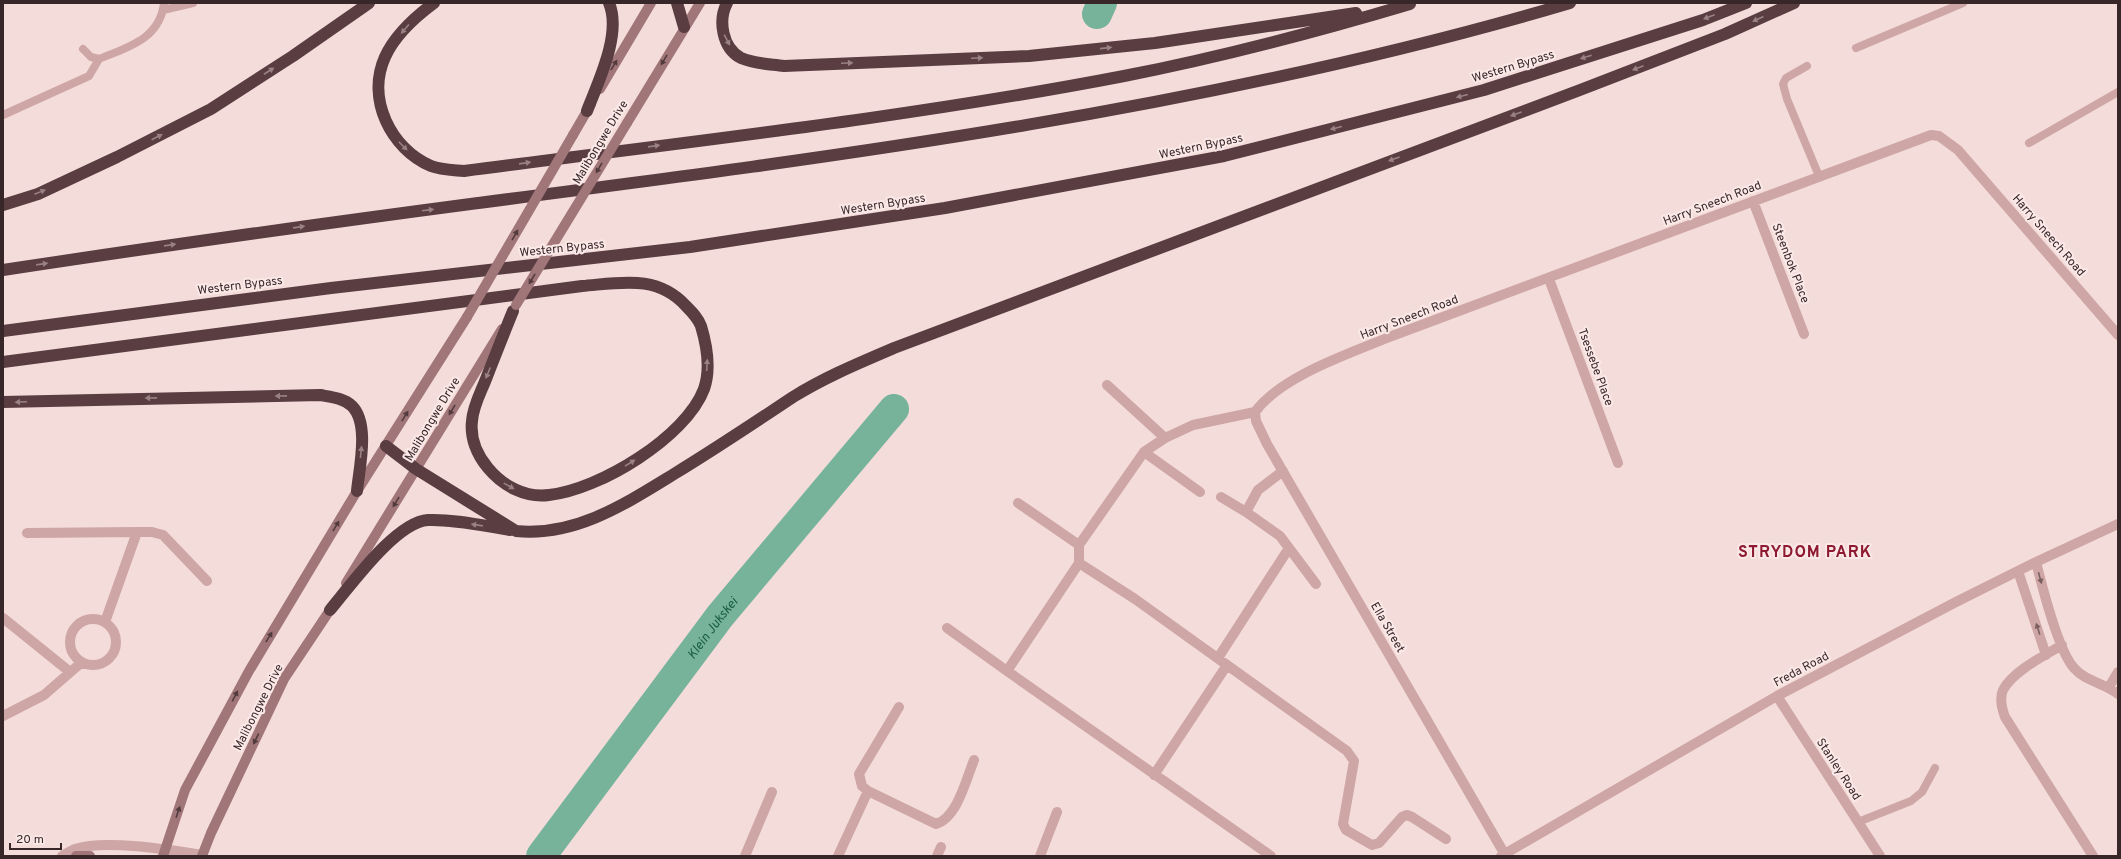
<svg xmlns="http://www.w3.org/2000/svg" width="2121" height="859" font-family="Overpass,sans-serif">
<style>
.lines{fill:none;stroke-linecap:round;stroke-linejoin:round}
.river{stroke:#77b39b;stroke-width:30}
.service{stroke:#cda6a5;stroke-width:8}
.minor{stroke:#cda6a5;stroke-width:10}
.secondary{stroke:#a07679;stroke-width:10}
.motorway{stroke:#593d41;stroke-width:12}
.secondary-bridge{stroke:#a07679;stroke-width:10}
.oneway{fill:#9a8283}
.oneway2{fill:#523b3d}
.oneway3{fill:#7b6061}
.labels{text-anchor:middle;stroke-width:4;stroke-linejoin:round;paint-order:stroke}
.street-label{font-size:12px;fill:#382729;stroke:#fbe9e7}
.water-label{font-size:13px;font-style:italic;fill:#195c44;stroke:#fbe9e7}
.district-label{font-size:16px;font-weight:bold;letter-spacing:1px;fill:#8d1a30;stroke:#fbe9e7}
</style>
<rect width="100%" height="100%" fill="#f4dcda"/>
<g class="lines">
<!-- river -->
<g class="river">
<path d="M1097,14l5,-11"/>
<path id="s1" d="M541,856l179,-240 174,-207"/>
</g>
<!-- service -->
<path class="service" d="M163,10l30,-7
M1856,48l107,-45
M83,49l8,8 8,2c29,-12 61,-20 65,-56
M1807,66l-21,12 -3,6 4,15 32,77
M3,115l86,-39 10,-17
M2029,143l89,-51
M1858,822l53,-21 11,-9 13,-24"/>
<!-- minor -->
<path class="minor" d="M1753,201l51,133
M1549,279l69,184
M1107,385l58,53
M1255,412c26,-36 96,-59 137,-76l539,-201 8,1 19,14 160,185
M1255,412l-62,13 -28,13 -21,14 -65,93v18l-72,108 264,185
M1255,412l1,9 11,23 237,409
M1144,452l56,40
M1221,497l25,15 34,24 36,48
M1018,503l61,42
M1246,512l12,-22 25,-19
M27,533l110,-1h15l11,3 44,46
M2036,562c6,24 22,89 38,106 12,14 31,15 44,26
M1079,563l56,36 212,152 7,10 -11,63 3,6 26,15 7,-2 23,-26 5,-2 5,2 34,22
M2018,571l28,84
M3,618l67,54
M70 642a23 23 0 1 1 46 0a23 23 0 1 1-46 0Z
M105,622l32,-90
M947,628l60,43
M2062,645c-18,11 -49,26 -59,45 -4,9 -1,19 2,27l88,139
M1218,658l71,-110
M2109,687l9,-15
M1777,696l103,160
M899,707l-40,67 3,12 6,5 68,33c21,-6 30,-44 38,-64
M3,716l41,-21 38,-33
M1154,775l73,-110
M62,856c4,-2 9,-6 13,-7 29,-10 96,1 127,6
M745,856l27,-64
M838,856l30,-65
M937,856l4,-9
M1040,856l17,-44
M1501,856l276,-160 177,-93 82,-41 82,-38"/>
<!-- secondary -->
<path class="secondary" d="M600,89l51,-86
M627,123l73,-120
M573,135l18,-31
M346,583l156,-254
M76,856h14
M163,856l22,-66 64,-119 108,-180 110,-174
M202,856l9,-23 73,-154 50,-75"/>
<!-- motorway -->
<path class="motorway" d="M434,3c-19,14 -39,32 -49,54 -19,42 6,92 46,109 10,4 23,4 33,5 221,-29 442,-53 660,-95 97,-19 192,-44 286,-72
M677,3l7,24
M727,3c-9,17 -5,45 14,55 14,6 29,6 43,8l245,-10 126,-13 201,-30
M587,111c11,-29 35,-77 22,-108
M3,205l35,-11 79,-37 94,-48 82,-53 76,-53
M3,270c158,-24 316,-46 475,-67 365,-47 738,-95 1092,-200
M3,331l328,-43 359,-41 255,-39 279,-52 260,-66 219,-70 43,-17
M3,362l579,-76c38,-3 75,-12 104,20 7,7 12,12 15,20 6,20 10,43 3,63 -18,48 -105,101 -155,106 -24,3 -46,-9 -61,-27 -11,-13 -18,-30 -16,-47 1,-15 9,-29 14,-42 9,-23 18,-46 27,-68
M3,402l317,-7c11,2 24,3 32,11 18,18 7,63 5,85
M386,446l30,23 100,62c59,6 109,-27 158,-57 41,-25 80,-51 119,-77 32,-20 66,-34 101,-49l686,-258 145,-56 69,-31
M330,610c21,-25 66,-88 98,-90 27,-1 56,6 82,10"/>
<!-- secondary-bridge -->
<path class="secondary-bridge" d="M516,305l111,-182
M467,317l106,-182"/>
</g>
<!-- one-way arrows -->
<defs><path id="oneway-solid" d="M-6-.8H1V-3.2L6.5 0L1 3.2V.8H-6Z"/></defs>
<g class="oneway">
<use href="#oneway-solid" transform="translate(1709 17) rotate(159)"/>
<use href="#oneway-solid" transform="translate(1758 19) rotate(156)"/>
<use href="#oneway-solid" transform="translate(405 29) rotate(131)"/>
<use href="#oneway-solid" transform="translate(727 40) rotate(62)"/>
<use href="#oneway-solid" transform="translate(1106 48) rotate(-6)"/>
<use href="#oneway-solid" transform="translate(1586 57) rotate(162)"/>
<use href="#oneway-solid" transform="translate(977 58) rotate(-2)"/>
<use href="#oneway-solid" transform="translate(847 63) rotate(-3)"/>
<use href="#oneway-solid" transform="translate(1638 68) rotate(159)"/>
<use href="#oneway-solid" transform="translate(269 71) rotate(-33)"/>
<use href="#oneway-solid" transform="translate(1462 96) rotate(166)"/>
<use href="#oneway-solid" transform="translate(1516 114) rotate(160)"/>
<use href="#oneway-solid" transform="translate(1336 128) rotate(166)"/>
<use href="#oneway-solid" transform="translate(157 137) rotate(-27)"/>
<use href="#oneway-solid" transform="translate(403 146) rotate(45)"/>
<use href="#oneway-solid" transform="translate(654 146) rotate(-8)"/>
<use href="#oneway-solid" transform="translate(1394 159) rotate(160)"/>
<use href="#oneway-solid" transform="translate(525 163) rotate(-8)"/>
<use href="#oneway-solid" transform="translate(40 192) rotate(-22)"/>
<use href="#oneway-solid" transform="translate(428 210) rotate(-7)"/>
<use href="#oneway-solid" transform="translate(299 227) rotate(-8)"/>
<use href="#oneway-solid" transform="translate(170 245) rotate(-8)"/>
<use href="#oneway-solid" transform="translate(42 264) rotate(-8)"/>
<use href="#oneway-solid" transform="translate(707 365) rotate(-87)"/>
<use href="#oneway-solid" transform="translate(488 373) rotate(112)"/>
<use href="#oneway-solid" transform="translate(281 396) rotate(179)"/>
<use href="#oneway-solid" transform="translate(151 398) rotate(179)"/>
<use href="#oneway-solid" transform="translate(21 402) rotate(178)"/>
<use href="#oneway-solid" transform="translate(361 452) rotate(-84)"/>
<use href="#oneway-solid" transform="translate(630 463) rotate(-32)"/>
<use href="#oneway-solid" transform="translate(509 486) rotate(29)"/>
<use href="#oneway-solid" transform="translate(477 525) rotate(-172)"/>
</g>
<g class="oneway2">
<use href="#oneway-solid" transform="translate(664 60) rotate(121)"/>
<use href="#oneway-solid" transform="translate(614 65) rotate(-59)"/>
<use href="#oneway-solid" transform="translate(599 168) rotate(121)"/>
<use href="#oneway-solid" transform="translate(515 235) rotate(-60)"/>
<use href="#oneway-solid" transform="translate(532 279) rotate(121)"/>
<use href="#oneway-solid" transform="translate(452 410) rotate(121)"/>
<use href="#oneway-solid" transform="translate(405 416) rotate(-58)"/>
<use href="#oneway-solid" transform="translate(396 502) rotate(121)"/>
<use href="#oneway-solid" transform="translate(336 526) rotate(-59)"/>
<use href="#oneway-solid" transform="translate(269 637) rotate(-59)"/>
<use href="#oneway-solid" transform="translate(235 696) rotate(-62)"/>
<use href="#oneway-solid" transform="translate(256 739) rotate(116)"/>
<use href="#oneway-solid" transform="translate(178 812) rotate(-71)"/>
</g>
<g class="oneway3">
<use href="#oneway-solid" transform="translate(2040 578) rotate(75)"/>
<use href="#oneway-solid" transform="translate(2038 629) rotate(-108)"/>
</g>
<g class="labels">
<!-- street labels -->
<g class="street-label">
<text transform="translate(1513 66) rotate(-17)" y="4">Western Bypass</text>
<text transform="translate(600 142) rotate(-59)" y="4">Malibongwe Drive</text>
<text transform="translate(1201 146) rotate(-12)" y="4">Western Bypass</text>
<text transform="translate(1712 203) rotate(-21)" y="4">Harry Sneech Road</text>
<text transform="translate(883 204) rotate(-9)" y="4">Western Bypass</text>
<text transform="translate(2049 235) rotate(49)" y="4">Harry Sneech Road</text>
<text transform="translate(562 248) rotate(-6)" y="4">Western Bypass</text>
<text transform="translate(1791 263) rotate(69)" y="4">Steenbok Place</text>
<text transform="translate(240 285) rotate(-7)" y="4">Western Bypass</text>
<text transform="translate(1409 317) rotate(-21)" y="4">Harry Sneech Road</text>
<text transform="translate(1596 367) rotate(70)" y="4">Tsessebe Place</text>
<text transform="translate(432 419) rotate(-59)" y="4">Malibongwe Drive</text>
<text transform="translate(1388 627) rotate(60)" y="4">Ella Street</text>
<text transform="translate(1801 669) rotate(-28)" y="4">Freda Road</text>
<text transform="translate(258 707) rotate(-63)" y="4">Malibongwe Drive</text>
<text transform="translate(1839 769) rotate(57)" y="4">Stanley Road</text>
</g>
<!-- water labels -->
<g class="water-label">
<text dy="5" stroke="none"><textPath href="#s1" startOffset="285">Klein Jukskei</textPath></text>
</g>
<!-- district labels -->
<g class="district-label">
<text x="1805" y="557">STRYDOM PARK</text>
</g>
</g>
<!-- border -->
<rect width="2121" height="859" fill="none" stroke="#382729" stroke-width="8"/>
<!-- scale -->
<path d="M10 843v6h51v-6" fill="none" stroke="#382729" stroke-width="2"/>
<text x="16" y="843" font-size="12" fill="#382729" stroke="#fbe9e7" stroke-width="3" paint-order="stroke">20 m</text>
</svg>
